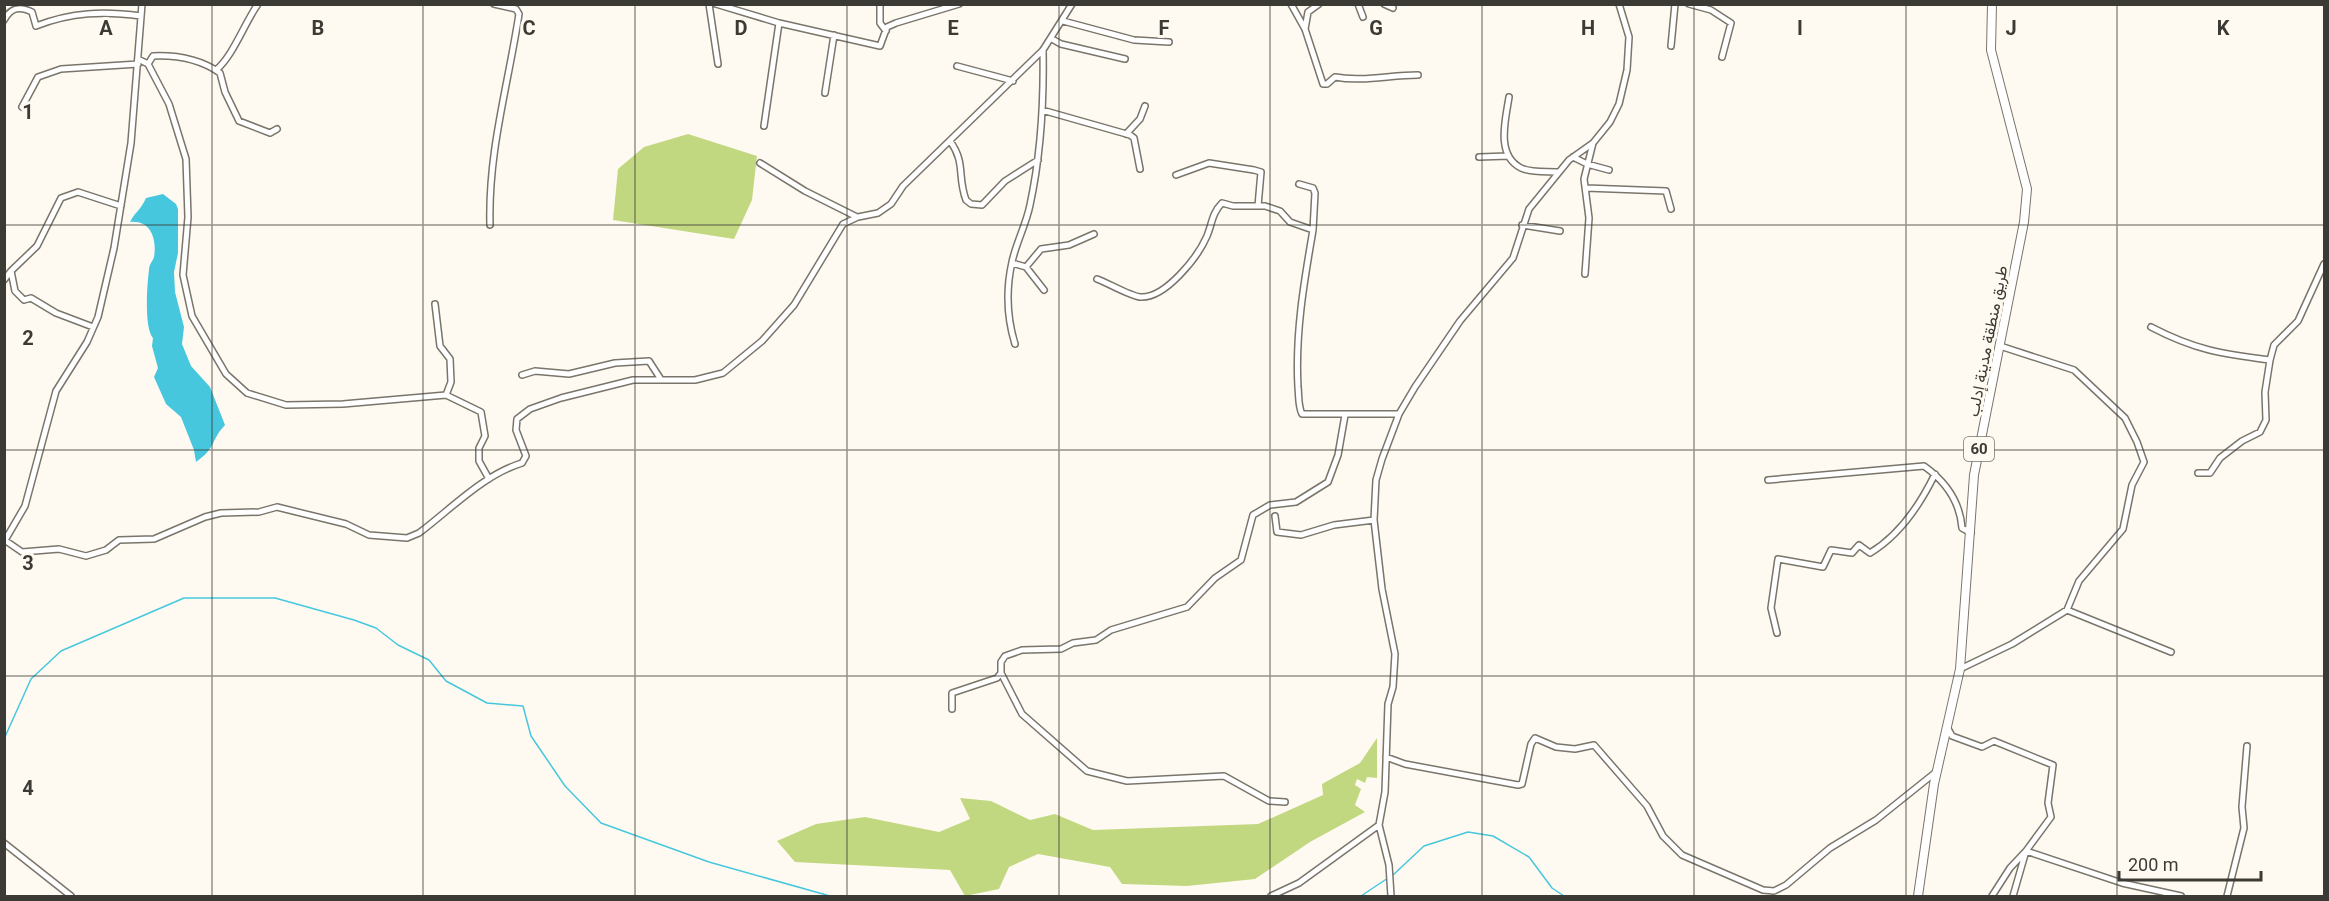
<svg xmlns="http://www.w3.org/2000/svg" width="2329" height="901" font-family="Roboto,Vazirmatn,sans-serif">
<style>
.forest{fill:#c2d880}
.water{fill:#46c7de}
.lines{fill:none;stroke-linecap:round;stroke-linejoin:round}
.stream{stroke:#46c7de;stroke-width:1.5}
.minor-casing{stroke:#7a756b;stroke-width:8}
.primary-casing{stroke:#7a756b;stroke-width:10}
.minor{stroke:#fff;stroke-width:5}
.primary{stroke:#fff;stroke-width:8}
.grid{fill:none;stroke:#3c3a35;stroke-width:1.5;stroke-opacity:0.55}
.labels{text-anchor:middle;stroke-width:6;stroke-linejoin:round;paint-order:stroke}
.shield{fill:#fffaf1;stroke:#76746d;stroke-width:1.5}
.shield-label{font-size:15px;font-weight:bold;fill:#3c3a35}
.street-label{font-size:16px;fill:#3c3a35;stroke:#fffaf1}
.grid-label{font-size:20px;text-anchor:middle;font-weight:bold;fill:#3c3a35;stroke:#fffaf1;stroke-width:6;stroke-linejoin:round;paint-order:stroke}
</style>
<rect width="100%" height="100%" fill="#fffaf1"/>
<!-- forest -->
<path class="forest" d="M688,134l69,22 -5,44 -18,39 -121,-19 5,-51 26,-22z
M1377,738v40l-10,-1 -2,6 -8,-4 -2,6 6,4 -6,16 10,7 -55,30 -55,37 -68,7 -65,-2 -12,-17 -72,-13 -29,13 -10,22 -34,7 -15,-26 -155,-8 -18,-21 39,-17 49,-7 74,15 31,-13 -10,-21 31,3 39,19 25,-6 38,16 165,-6 65,-29 -1,-11 38,-21z"/>
<!-- water -->
<path class="water" d="M163,194l13,10 2,5v44l-4,19 1,20 9,35 -2,17 9,22 19,21 15,38c-15,16 -8,22 -29,37l-2,-12 -13,-33 -15,-13 -12,-27 4,-9 -6,-22 1,-8c-9,-10 -6,-53 -4,-68 0,-6 4,-9 5,-13 3,-18 -3,-37 -24,-35 4,-9 11,-12 16,-24z"/>
<g class="lines">
<!-- stream -->
<path class="stream" d="M4,739l27,-60 30,-28 123,-53h91l79,22 22,8 22,17 31,15 17,21 41,22 36,3 8,30 34,50 36,37 108,39 121,34
M1393,875l31,-29 44,-14 25,4 36,21 23,31 12,8
M1361,896l27,-18"/>
<defs>
<path id="minor" d="M709,4l9,60
M716,4l63,19 101,23 7,-19 9,-4 63,-19
M880,4v19l6,8
M1291,4l14,25 18,55h4l8,-7c27,5 55,-2 83,-2
M1358,4l5,13
M1384,4l9,4
M1689,4l22,6 20,13 -9,34
M4,20c7,-13 16,-14 28,-8l4,14c36,-14 67,-15 105,-10
M1063,21l71,19 35,2
M1305,29l3,-17 11,-8
M1052,39l9,5 64,15
M1671,46l4,-42
M138,59l10,5 21,40 17,55 2,58 -5,58 9,41 34,58 21,19 39,12 57,-1 103,-9 35,17 4,24 -6,12v13l10,18
M148,64l5,-8c24,-1 47,3 67,17l5,19 14,29 31,12 7,-4
M957,66l56,15
M216,70c17,-14 28,-46 42,-66
M825,93l9,-58
M1509,97c-3,21 -14,58 12,71 10,5 27,3 38,4
M22,107l16,-30 23,-8 77,-5
M1042,110l88,25 4,3 6,31
M764,126l15,-103
M1126,134l14,-15 5,-13
M950,141c16,22 7,35 16,59l5,4 11,1 23,-24 33,-21
M1479,157l29,-1
M1573,157l14,7 22,6
M760,163l45,28 52,26
M1176,175l33,-12 45,7 7,2 -3,34
M1299,184l14,4 2,5 -2,37
M1586,188l80,3 5,18
M490,225c-2,-74 18,-139 29,-211l-3,-5 -22,-5
M1522,225l38,6
M1012,263l14,4 15,-18 28,-4 25,-11
M1026,267l18,23
M11,271l26,-25 24,-48 17,-6 43,14
M1585,274l4,-56 -5,-39 9,-36
M1097,279c11,4 33,17 43,18 25,2 58,-40 67,-61 5,-12 5,-23 15,-33l11,3h32l15,5 10,11 23,8c-9,52 -18,104 -15,157 1,9 0,19 4,27h97
M4,280l7,-9 4,20 9,9 7,-2 25,15 37,14
M435,304l5,42 10,13 1,23 -5,13
M2151,327c44,23 71,27 119,33l4,-15 24,-24 26,-57
M1015,344c-8,-26 -9,-55 -3,-82 4,-19 14,-37 18,-57 11,-51 14,-103 13,-155
M522,375l13,-4 34,3 46,-11 34,-2 11,17
M2198,473h12l10,-15 22,-17 18,-9 6,-12 -1,-28 5,-32
M1768,480l156,-14c21,15 36,36 38,62l9,5
M1275,516l2,16 24,3 33,-10 40,-5
M6,541l16,11 37,-3 27,7 20,-6 13,-10 35,-1 51,-22 16,-4 38,-1 18,-5 69,17 23,11 38,3 12,-5c32,-24 64,-58 103,-70l4,-7 -10,-26 1,-11 13,-10 31,-11 72,-18h62l28,-7 39,-32 32,-36 49,-81 15,-7 20,-4 13,-9 12,-18 140,-136 29,-46
M4,542l21,-36 31,-115 31,-49 11,-25 16,-69 17,-105 11,-139
M2067,610l104,42
M1777,633l-6,-25 7,-49 45,8 8,-17 21,3 7,-8 11,8c30,-18 50,-48 65,-79
M1960,669l52,-25 55,-34 12,-29 44,-52 9,-44 12,-23 -7,-20 -12,-24 -51,-48 -74,-24
M1001,673l21,41 65,57 40,10 97,-5 45,25 16,1
M952,709v-16l45,-15 4,-5v-11l4,-6 17,-6 39,-1 12,-6 23,-3 15,-10 76,-23 28,-29 26,-18 12,-45 17,-10 26,-3 32,-20 10,-27 7,-40
M1947,727l5,9 30,11 12,-6 59,24 -5,38 3,14 -25,34 -13,45
M1386,757l19,7 113,21 4,-1 9,-40 4,-6 21,9 19,2 19,-4 53,61 16,30 19,19 81,35 11,1 12,-6 44,-37 46,-28 60,-48
M1379,825l10,40 2,31
M4,843l67,53
M1271,896l28,-13 80,-58 6,-33 3,-88 5,-17 2,-33 -13,-65 -8,-69 2,-40 6,-21 17,-45 16,-27 45,-66 53,-63 16,-49 40,-49 24,-17 17,-21 9,-18 8,-34 2,-33 -10,-33
M1992,896l18,-28 16,-17 96,32 59,13
M2227,896l17,-68 -2,-21 5,-61"/>
<path id="primary" d="M1918,896l16,-112 26,-115 14,-194 50,-253 3,-33 -36,-139 1,-46"/>
</defs>
<!-- minor casing -->
<use href="#minor" class="minor-casing"/>
<!-- primary casing -->
<use href="#primary" class="primary-casing"/>
<!-- minor -->
<use href="#minor" class="minor"/>
<!-- primary -->
<use href="#primary" class="primary"/>
</g>
<!-- grid -->
<path class="grid" d="M212,4v892M423,4v892M635,4v892M847,4v892M1059,4v892M1270,4v892M1482,4v892M1694,4v892M1906,4v892M2117,4v892M4,225h2320M4,450h2320M4,676h2320"/>
<g class="labels">
<!-- shield labels -->
<rect class="shield" x="1964" y="437" width="30" height="24" rx="4.5"/>
<g class="shield-label">
<text x="1979" y="454">60</text>
</g>
<!-- street labels -->
<g class="street-label">
<text transform="translate(1987 341) rotate(-79)" y="6">طريق منطقة مدينة إدلب</text>
</g>
</g>
<g class="grid-label">
<text x="106" y="35">A</text>
<text x="318" y="35">B</text>
<text x="529" y="35">C</text>
<text x="741" y="35">D</text>
<text x="953" y="35">E</text>
<text x="1164" y="35">F</text>
<text x="1376" y="35">G</text>
<text x="1588" y="35">H</text>
<text x="1800" y="35">I</text>
<text x="2011" y="35">J</text>
<text x="2223" y="35">K</text>
<text x="28" y="119">1</text>
<text x="28" y="345">2</text>
<text x="28" y="570">3</text>
<text x="28" y="795">4</text>
</g>
<!-- border -->
<rect width="2329" height="901" fill="none" stroke="#3c3a35" stroke-width="12"/>
<!-- scale -->
<path d="M2119 871v9h142v-9" fill="none" stroke="#3c3a35" stroke-width="3"/>
<text x="2128" y="871" font-size="18" fill="#3c3a35" stroke="#fffaf1" stroke-width="4.5" paint-order="stroke">200 m</text>
</svg>
